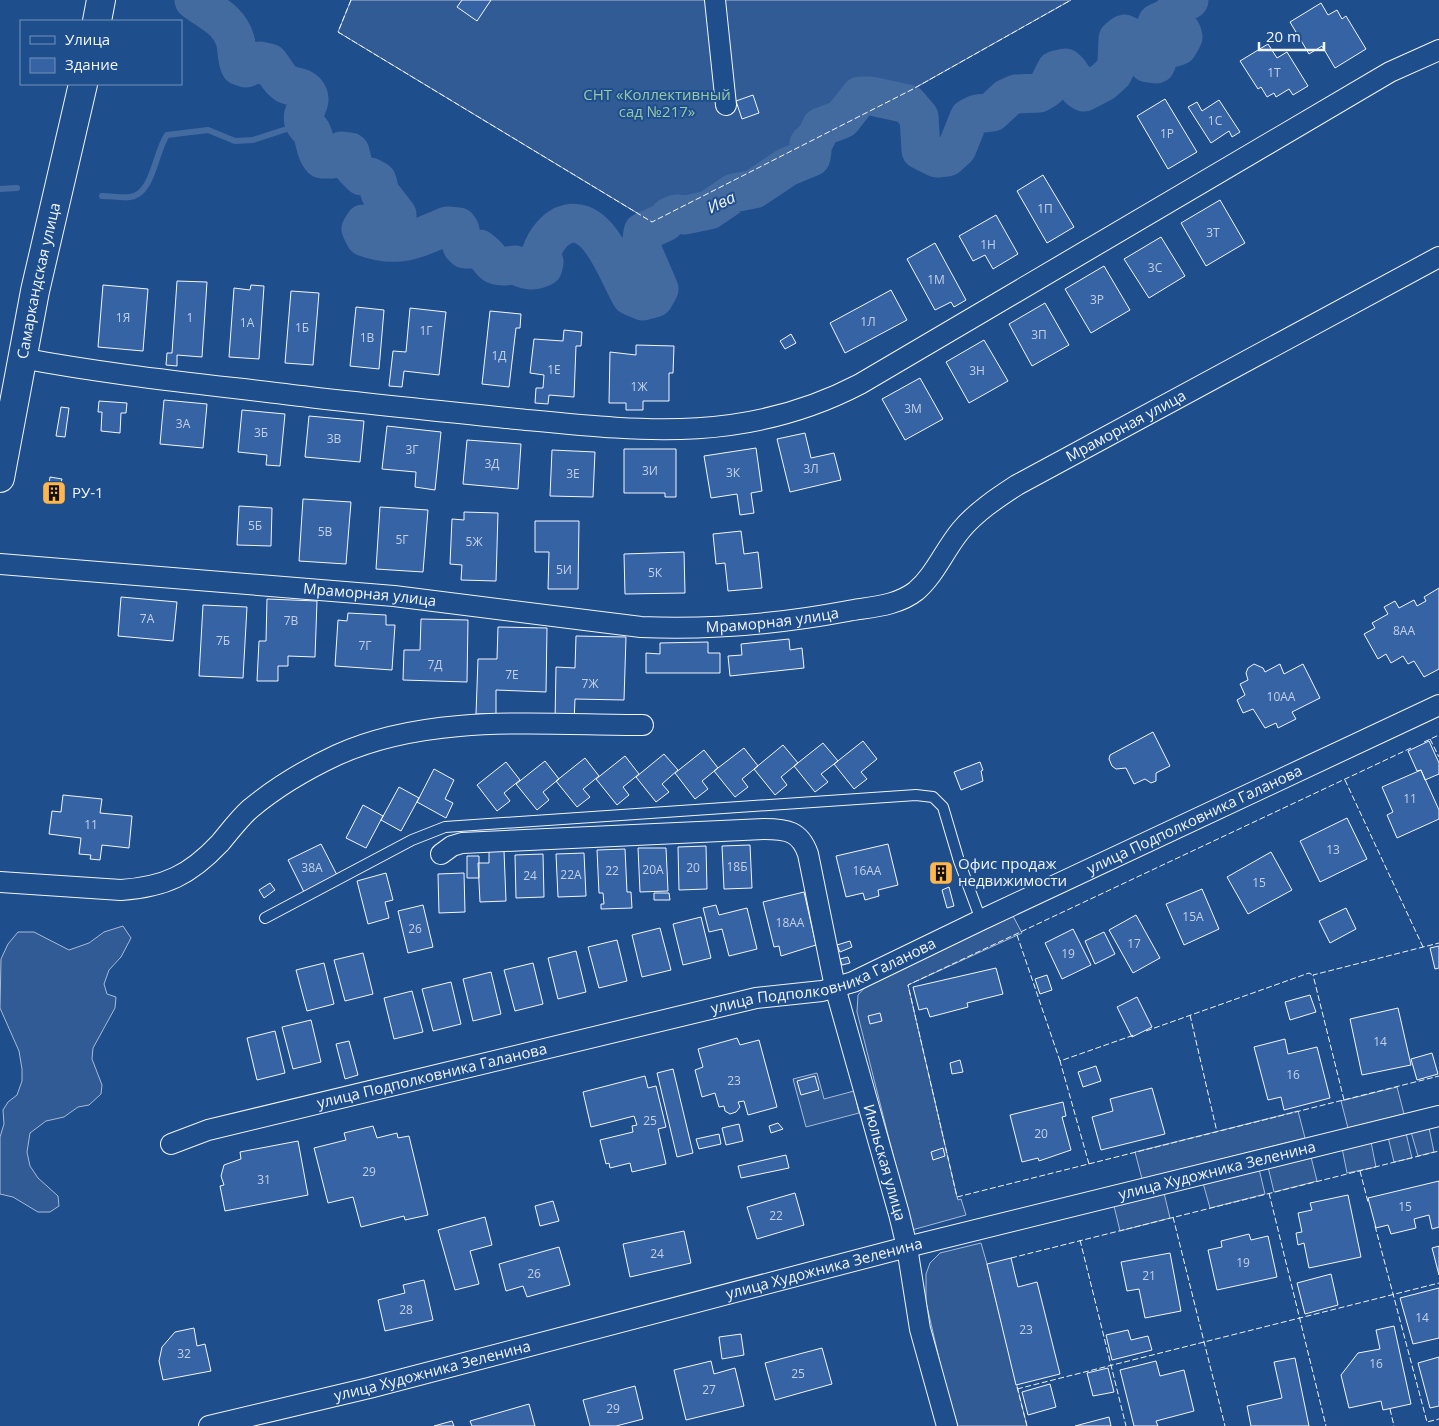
<svg xmlns="http://www.w3.org/2000/svg" width="1439" height="1426" font-family="'Open Sans',sans-serif">
<style>
.built{fill:#305b95;stroke:#a8bbd7}
.lines{fill:none;stroke-linecap:round;stroke-linejoin:round}
.stream{stroke:#446ba0;stroke-width:6}
.river{stroke:#446ba0;stroke-width:39}
.building{fill:#3563a3;stroke:#f2f6ff}
.lane-casing{stroke:#f2f6ff;stroke-width:12}
.street-casing{stroke:#f2f6ff;stroke-width:22}
.secondary-casing{stroke:#f2f6ff;stroke-width:30}
.lane{stroke:#1f4e8c;stroke-width:10}
.street{stroke:#1f4e8c;stroke-width:20}
.secondary{stroke:#1f4e8c;stroke-width:28}
.fence{stroke:#f2f6ff;stroke-width:1;stroke-dasharray:6 2.5;stroke-linecap:butt}
.labels{text-anchor:middle;stroke-width:4;stroke-linejoin:round;paint-order:stroke}
.number-label{font-size:12px;fill:#c3d1e8}
.park-label{font-size:15px;fill:#97c8a6;stroke:#1f4e8c}
.street-label{font-size:15px;fill:#f2f6ff;stroke:#1f4e8c}
.poi-label{font-size:15px;fill:#f2f6ff;stroke:#1f4e8c;text-anchor:start}
.water-label{font-size:16px;font-style:italic;fill:#f2f6ff;stroke:#1f4e8c}
</style>
<rect width="100%" height="100%" fill="#1f4e8c"/>
<!-- built -->
<path class="built" d="M351,0h720l-158,89 -261,133 -314,-190z
M1013,916l9,17 -114,52 49,212 1,3 3,-1 5,16 -54,15 -55,-218 1,-17 9,-10z
M123,926l8,12 -10,19 -12,13 -5,14 3,10 9,3 -1,11 -22,40 -1,11 10,26 -1,9 -12,11 -11,2 -14,10 -18,4 -16,12 -3,19 3,14 8,12 20,18 1,10 -9,6h-12l-25,-15 -13,-3v-57l4,-13 -1,-14 5,-8 9,-7 5,-14v-12l-3,-18 -19,-43 1,-49 7,-15 10,-12h16l35,18 20,-7 15,-11z
M817,1073l7,26 30,-8 5,22 -53,14 -13,-48z
M1397,1087l7,27 -56,14 -7,-27z
M1298,1111l7,27 -163,41 -7,-27z
M1429,1128l5,24 -16,4 -7,-24z
M1406,1133l6,25 -18,4 -6,-25z
M1371,1142l5,25 -29,6 -5,-25z
M1311,1157l6,24 -43,11 -6,-25z
M1259,1169l6,25 -55,14 -7,-25z
M1164,1193l6,25 -50,13 -6,-25z
M981,1243l6,21 40,162h-69l-11,-33 -21,-91v-28l4,-11 10,-10z"/>
<g class="lines">
<!-- stream -->
<path class="stream" d="M0,189l17,-1
M102,196c9,0 19,2 28,1 23,-2 25,-45 37,-62l41,-5 27,11 18,-1 43,-14 13,2"/>
<!-- river -->
<path class="river" d="M194,0c15,12 35,19 41,40 3,9 1,17 5,26l6,2 14,-7 9,2c6,7 9,16 17,21 6,3 16,2 21,9 7,10 -7,19 -3,29 1,3 5,6 7,9 5,9 4,21 11,28h11l9,-8 8,1 4,16 8,8 8,1 7,4 3,12 17,22 -9,10 -24,-1 -3,5 4,8c32,12 53,2 82,-11l11,1 2,3 2,16 3,3h14c18,12 7,20 36,16 10,4 17,8 28,2l1,-5 -4,-5c3,-12 11,-25 22,-31 36,-17 56,49 69,70l12,5 11,-3 5,-9 -18,-42 2,-15 22,-10 4,-5 7,-3 9,1 24,-5 25,-17 20,-4 33,-22 24,-10 1,-6 -3,-7 7,-6 5,-11 21,-8 18,-23h11l37,8 11,13 2,33 16,8 10,-1 10,-9 12,-30 8,-4 15,-2 15,-14 9,-4 23,-1 8,-5 9,-18 9,-2c11,8 8,19 19,24l19,-10 10,-9 4,-9 1,-25 6,-5 8,4 16,25 8,1 5,-13 17,-5 5,-9c-2,-12 -13,-8 -21,-8l-5,-6 11,-5 15,-15 6,-3"/>
</g>
<!-- building -->
<path class="building" d="M462,0h29l-14,21 -20,-14z
M1321,3l7,12 9,-5 5,9 4,-3 20,33 -31,19 -13,-22 -13,8 -19,-32z
M1268,44l9,14 10,-6 21,34 -15,9 -4,-6 -13,8 -2,-4 -7,4 -6,-10 -3,2 -18,-28z
M753,95l6,18 -17,6 -6,-18z
M1165,99l32,53 -29,17 -31,-53z
M1219,100l21,32 -8,5 -3,-6 -18,12 -23,-36 9,-5 5,9z
M1043,175l31,52 -27,16 -30,-52z
M1220,200l25,43 -39,23 -25,-43z
M996,215l22,39 -25,15 -8,-14 -12,6 -14,-25z
M1161,237l24,39 -36,22 -25,-39z
M935,243l31,57 -12,7 -3,-5 -16,8 -28,-51z
M1104,266l26,44 -39,23 -26,-44z
M177,281l30,1 -5,75 -25,-2v11l-11,-1 1,-12h5z
M103,285l45,4 -5,62 -45,-4z
M251,285l13,1 -5,73 -30,-2 5,-69 16,2z
M891,290l16,30 -62,33 -15,-30z
M291,291l28,2 -6,72 -28,-2z
M1045,303l24,42 -37,21 -23,-42z
M356,307l28,3 -5,59 -29,-3z
M410,308l36,4 -7,63 -35,-4 -2,16 -13,-1 4,-35 13,1z
M490,311l31,3 -1,14h-4l-7,59 -27,-3z
M564,330l18,2 -1,14h-5l-2,51 -25,-2 -1,9 -13,-1 1,-15h7l1,-13 -14,-2 4,-34 29,2z
M791,334l5,9 -11,6 -5,-8z
M984,340l24,41 -39,22 -23,-41z
M636,345l38,1 -1,27h-4v28h-26v9h-17v-7h-17l1,-51 26,3z
M920,378l23,41 -38,21 -23,-41z
M164,400l43,4 -4,44 -43,-4z
M99,401l28,2 -1,10h-5l-1,20 -19,-2 1,-19h-4z
M61,407l8,1 -4,29 -9,-1z
M242,410l43,4 -5,52 -14,-1 1,-10 -29,-3z
M309,416l55,5 -4,41 -55,-5z
M387,426l54,6 -6,58 -20,-3 1,-15 -34,-3z
M805,433l6,25 23,-5 7,27 -51,12 -13,-53z
M467,440l54,4 -3,45 -55,-5z
M756,448l6,43 -11,2 3,20 -14,2 -3,-21 -26,4 -7,-42z
M624,449h52v48h-11v-4h-41z
M552,450l43,2 -2,45 -43,-1z
M50,477l12,2 -2,7 -11,-2z
M48,488l12,2 -1,7 -12,-1z
M303,499l48,3 -5,62 -47,-3z
M239,506l33,2 -1,38 -34,-1z
M380,507l48,3 -5,62 -47,-3z
M464,512l34,1 -2,68 -35,-1 1,-15 -12,-1 2,-45 12,1z
M535,521h44l-1,68h-30l1,-37h-14z
M741,531l3,23 14,-2 4,36 -34,3 -3,-28 -9,1 -3,-30z
M684,552l1,41 -60,1 -1,-40z
M1439,588v81l-15,8 -10,-16 -6,3 -5,-8 -12,7 -5,-9 -8,5 -14,-25 11,-6 -3,-5 16,-9 -4,-7 11,-6 4,7 15,-8 3,6 9,-5 -2,-4z
M121,597l56,5 -4,39 -55,-5z
M267,599l50,2 -2,56 -27,-1v10h-10v15h-21l2,-40h7z
M203,605l44,2 -4,71 -44,-2z
M348,613l38,2v10h9l-3,45 -57,-4 3,-46 9,1z
M421,619l47,1 -1,62 -64,-2 1,-30h16z
M498,627l49,1 -1,64 -50,-2v24h-20l2,-55h19z
M576,636l50,1 -2,63 -49,-1 -1,24 -19,-1 1,-55 19,1z
M789,639l1,11 12,-2 2,20 -74,8 -2,-20 14,-1 -1,-11z
M708,642v11h12v20h-74v-20l14,1v-11z
M1254,664l9,4 2,4 15,-8 4,10 19,-10 17,34 -28,14 4,7 -18,9 -2,-5 -11,5 -12,-19 -10,4 -6,-13 8,-5 -5,-11 8,-4 -2,-7 2,-5z
M1153,732l17,34 -14,7v8l-5,2 -6,-4 -11,5 -8,-16 -10,1 -4,-3 -3,-7 1,-4z
M863,741l14,18 -16,13 6,7 -13,10 -20,-25z
M1429,741l10,22v11l-14,6 -4,-10 -4,1 -9,-20z
M823,743l15,18 -17,13 7,8 -13,10 -21,-26z
M783,745l15,18 -17,14 6,8 -12,10 -21,-26z
M744,748l14,18 -16,13 6,8 -13,10 -21,-26z
M704,750l14,18 -16,13 6,8 -13,10 -20,-26z
M664,754l14,16 -16,14 7,8 -13,10 -20,-25z
M625,756l14,18 -16,13 6,8 -12,10 -21,-26z
M585,758l14,18 -16,13 7,8 -13,10 -21,-26z
M545,761l14,18 -16,13 6,8 -12,10 -21,-26z
M506,762l14,18 -16,13 6,8 -13,10 -20,-26z
M980,762l3,8 -2,1 2,10 -22,9 -7,-18z
M434,769l20,11 -9,19 8,4 -7,15 -29,-16z
M1421,770l18,40v9l-42,19 -10,-23 6,-3 -11,-25z
M399,787l20,11 -18,33 -20,-11z
M63,795l39,4 -2,14 32,3 -3,32 -27,-3 -2,15 -10,-1 1,-4 -12,-1 2,-16 -32,-4 3,-23 9,1z
M363,805l20,11 -17,32 -20,-10z
M1347,818l20,41 -47,23 -20,-41z
M321,844l16,31 -33,17 -16,-32z
M888,844l10,41 -20,5 1,6 -14,4 -2,-7 -17,4 -10,-41z
M750,845l2,43 -28,1 -2,-43z
M706,846l1,43 -28,1 -1,-43z
M638,848h28l2,43 -28,1z
M625,849l2,43h4l1,16 -31,1v-5h3l-1,-11h-4l-2,-43z
M489,851h15l2,50 -26,1 -2,-39h11z
M1271,852l21,38 -44,24 -21,-37z
M584,853l2,43 -28,1 -2,-43z
M543,854l1,43 -28,1 -1,-43z
M467,856h12v22h-12z
M942,862l3,5 3,-1 2,6 -3,2 2,6 -10,4 -7,-18z
M386,873l7,27 -8,2 4,16 -21,6 -11,-43z
M464,873l1,39 -26,1 -1,-39z
M270,883l5,7 -11,8 -5,-8z
M949,887l5,19 -7,2 -5,-18z
M1202,889l17,40 -35,16 -18,-41z
M804,892l12,53 -35,11 -2,-10 -5,1 -11,-45z
M654,893h15l1,7h-16z
M423,905l10,42 -25,6 -10,-42z
M716,905l3,10 28,-7 10,41 -28,7 -7,-27 -13,3 -6,-24z
M1346,908l10,21 -26,14 -11,-22z
M1136,915l24,43 -27,15 -24,-43z
M701,917l10,41 -28,7 -10,-41z
M660,928l11,42 -29,7 -10,-42z
M1073,929l18,36 -29,14 -17,-36z
M1104,932l11,22 -20,10 -10,-23z
M617,940l10,41 -28,7 -11,-41z
M850,941l2,6 -12,5 -3,-7z
M1439,946v22l-4,1 -5,-21z
M576,951l10,41 -28,7 -10,-41z
M363,953l10,41 -28,7 -11,-41z
M848,957l2,6 -8,2 -2,-6z
M324,963l10,41 -27,7 -11,-41z
M533,963l10,41 -28,7 -11,-41z
M996,968l7,26 -36,9 1,4 -38,10 -3,-9 -8,2 -6,-23z
M491,972l10,42 -28,7 -10,-42z
M1047,975l5,15 -12,4 -5,-15z
M451,982l10,42 -28,7 -11,-42z
M412,991l11,41 -29,7 -10,-41z
M1310,995l6,17 -26,8 -5,-18z
M1137,997l15,30 -20,10 -15,-30z
M1398,1008l13,57 -49,10 -12,-56z
M880,1013l2,8 -12,3 -2,-8z
M311,1020l10,42 -28,7 -11,-42z
M275,1031l10,42 -28,7 -10,-42z
M737,1038l3,7 19,-5 18,67 -29,8 -4,-14 -6,1 2,5 -4,5 -6,2 -5,-3 -1,-5 -5,1 -4,-14 -13,4 -7,-27 8,-3 -5,-18z
M1285,1039l3,15 29,-7 13,51 -46,12 -3,-13 -13,3 -14,-53z
M349,1041l9,34 -13,4 -9,-35z
M1432,1053l6,21 -21,6 -6,-21z
M960,1060l3,12 -11,2 -2,-11z
M1096,1066l5,15 -18,6 -5,-15z
M673,1069l20,84 -16,4 -20,-84z
M645,1076l3,12 8,-2 10,41 -8,2 8,35 -34,8 -2,-9 -20,5 -1,-5 -3,1 -6,-24 33,-8 -1,-6 5,-1 -3,-9 -43,11 -8,-35z
M815,1076l4,14 -18,5 -4,-14z
M1152,1088l13,46 -64,16 -9,-33 21,-6 -3,-12z
M1063,1102l3,14 -4,1 9,33 -32,11 -1,-3 -16,4 -12,-47z
M778,1123l5,6 -12,4 -2,-7z
M739,1124l4,17 -17,4 -4,-17z
M373,1126l4,12 20,-5 1,5 11,-2 19,79 -23,5 -1,-4 -43,11 -8,-30 -25,6 -14,-55 32,-8 -2,-7z
M719,1134l2,10 -22,5 -3,-10z
M298,1141l10,54 -83,16 -5,-25 4,-1 -3,-9 3,-11 17,-6 -1,-7z
M943,1148l2,8 -12,4 -2,-8z
M786,1155l3,13 -48,10 -3,-12z
M1439,1181v46l-7,2 -3,-14 -15,4 2,9 -25,6 -3,-9 -12,3 -8,-30z
M795,1193l9,32 -47,14 -10,-32z
M1348,1195l13,62 -52,11 -5,-25 -6,2 -2,-12 6,-1 -4,-19 14,-3 -2,-7z
M553,1201l6,20 -19,5 -5,-20z
M485,1217l7,28 -22,6 9,33 -24,6 -17,-60z
M684,1231l7,32 -61,14 -7,-33z
M1249,1234l2,6 17,-4 9,41 -60,13 -9,-40 14,-3 -1,-6z
M1439,1246v29l-7,-27z
M559,1247l11,38 -43,12 -4,-11 -17,5 -7,-27z
M1170,1253l11,58 -36,7 -6,-29 -12,2 -6,-29z
M1011,1258l7,29 19,-5 23,92 -44,11 -29,-121z
M1331,1274l7,31 -33,9 -8,-31z
M424,1280l9,40 -48,11 -7,-31 27,-7 -2,-8z
M1439,1288v50l-26,6 -13,-46z
M1394,1326l17,78 -28,6 -2,-9 -32,7 -8,-33 17,-22 22,-4 -4,-19z
M194,1328l3,18 8,-2 6,27 -48,9 -4,-19 3,-14 13,-15z
M1128,1330l3,10 17,-4 4,14 -40,10 -6,-25z
M741,1334l3,21 -22,4 -3,-22z
M822,1348l10,36 -57,16 -10,-37z
M1439,1357v49l-9,2 -12,-45z
M1295,1358l14,68h-58l-4,-20 35,-8 -8,-36z
M711,1361l3,13 21,-6 9,38 -58,14 -12,-50z
M1156,1361l4,15 24,-6 10,41 -38,10 2,5h-24l-14,-56z
M1108,1368l6,24 -21,4 -6,-23z
M1050,1384l6,23 -28,8 -6,-23z
M635,1386l8,33 -27,7h-26l-7,-26z
M529,1404l6,22h-63l-2,-5z
M1109,1417l2,9h-36z
M452,1421l2,5h-20z"/>
<g class="lines">
<defs>
<path id="lane" d="M265,918l147,-78 33,-13 471,-32 17,2 10,10 16,54 22,59"/>
<g id="street">
<path d="M715,0l11,105"/>
<path d="M21,358c95,18 192,27 288,39 69,8 139,15 208,22 123,12 228,25 343,-35l530,-312 49,-22"/>
<path id="s1" d="M0,564l394,32 247,31c70,3 138,-3 207,-16 23,-4 49,-5 68,-20 19,-16 29,-42 45,-61 15,-18 36,-32 56,-45l422,-228"/>
<path id="s2" d="M441,854l11,-8 10,-3 302,-14c23,0 36,2 44,25l27,133 64,227 8,33 13,82 27,97"/>
<path d="M0,882l121,8c44,-3 69,-15 99,-47 10,-12 19,-24 30,-34 25,-21 57,-40 87,-54 93,-42 206,-30 306,-30"/>
<path id="s3" d="M171,1144l37,-14 548,-132 66,-7 31,-9 128,-62 458,-215"/>
<path id="s4" d="M209,1426l160,-38 538,-141 532,-131"/>
</g>
<g id="secondary">
<path d="M97,21l4,-21"/>
<path id="s5" d="M0,478l35,-187 48,-207"/>
</g>
</defs>
<!-- lane casing -->
<use href="#lane" class="lane-casing"/>
<!-- street casing -->
<use href="#street" class="street-casing"/>
<!-- secondary casing -->
<use href="#secondary" class="secondary-casing"/>
<!-- lane -->
<use href="#lane" class="lane"/>
<!-- street -->
<use href="#street" class="street"/>
<!-- secondary -->
<use href="#secondary" class="secondary"/>
<!-- fence -->
<path class="fence" d="M351,0l-13,32 314,190 261,-133 158,-89
M1430,739l9,18
M1424,742l15,-7
M1411,748l-503,237 49,212 482,-121
M1345,780l78,167
M1017,935l43,126
M1190,1015l27,117
M1146,1031l163,-58 4,2
M1344,1100l-31,-125 126,-32
M1089,1164l-29,-103 74,-26
M1360,1171l8,31
M1269,1193l57,233
M1173,1217l52,209
M1375,1226l52,196 12,-3
M1080,1240l46,186
M1011,1258l428,-107
M1017,1387l10,39
M1017,1389l422,-106
M1390,1409l4,17"/>
</g>
<!-- icons -->
<defs>
<symbol id="building-square" viewBox="-11 -11 22 22"><rect x="-9" y="-9" width="18" height="18" rx="4" fill="#ffb74d" stroke="#1f4e8c"/><path d="M-4-6H4V6H1V3H-1V6H-4ZM-2.5-4.3h1.7v1.8h-1.7ZM.8-4.3h1.7v1.8H.8ZM-2.5-1h1.7V.8h-1.7ZM.8-1h1.7V.8H.8Z" fill="#111"/></symbol>
</defs>
<g fill-rule="evenodd">
<use href="#building-square" x="40" y="479" width="28" height="28"/>
<use href="#building-square" x="927" y="859" width="28" height="28"/>
</g>
<g class="labels">
<!-- number labels -->
<g class="number-label">
<text x="1274" y="77">1Т</text>
<text x="1215" y="125">1С</text>
<text x="1167" y="138">1Р</text>
<text x="1045" y="213">1П</text>
<text x="1213" y="237">3Т</text>
<text x="988" y="249">1Н</text>
<text x="1155" y="272">3С</text>
<text x="936" y="284">1М</text>
<text x="1097" y="304">3Р</text>
<text x="123" y="322">1Я</text>
<text x="190" y="322">1</text>
<text x="868" y="326">1Л</text>
<text x="247" y="327">1А</text>
<text x="302" y="332">1Б</text>
<text x="426" y="335">1Г</text>
<text x="1039" y="339">3П</text>
<text x="367" y="342">1В</text>
<text x="499" y="360">1Д</text>
<text x="554" y="374">1Е</text>
<text x="977" y="375">3Н</text>
<text x="639" y="391">1Ж</text>
<text x="913" y="413">3М</text>
<text x="183" y="428">3А</text>
<text x="261" y="437">3Б</text>
<text x="334" y="443">3В</text>
<text x="412" y="454">3Г</text>
<text x="492" y="468">3Д</text>
<text x="811" y="473">3Л</text>
<text x="650" y="475">3И</text>
<text x="733" y="477">3К</text>
<text x="573" y="478">3Е</text>
<text x="255" y="530">5Б</text>
<text x="325" y="536">5В</text>
<text x="402" y="544">5Г</text>
<text x="474" y="546">5Ж</text>
<text x="564" y="574">5И</text>
<text x="655" y="577">5К</text>
<text x="147" y="623">7А</text>
<text x="291" y="625">7В</text>
<text x="1404" y="635">8АА</text>
<text x="223" y="645">7Б</text>
<text x="365" y="650">7Г</text>
<text x="435" y="669">7Д</text>
<text x="512" y="679">7Е</text>
<text x="590" y="688">7Ж</text>
<text x="1281" y="701">10АА</text>
<text x="1410" y="803">11</text>
<text x="91" y="829">11</text>
<text x="1333" y="854">13</text>
<text x="737" y="871">18Б</text>
<text x="312" y="872">38А</text>
<text x="693" y="872">20</text>
<text x="653" y="874">20А</text>
<text x="612" y="875">22</text>
<text x="867" y="875">16АА</text>
<text x="571" y="879">22А</text>
<text x="530" y="880">24</text>
<text x="1259" y="887">15</text>
<text x="1193" y="921">15А</text>
<text x="790" y="927">18АА</text>
<text x="415" y="933">26</text>
<text x="1134" y="948">17</text>
<text x="1068" y="958">19</text>
<text x="1380" y="1046">14</text>
<text x="1293" y="1079">16</text>
<text x="734" y="1085">23</text>
<text x="650" y="1125">25</text>
<text x="1041" y="1138">20</text>
<text x="369" y="1176">29</text>
<text x="264" y="1184">31</text>
<text x="1405" y="1211">15</text>
<text x="776" y="1220">22</text>
<text x="657" y="1258">24</text>
<text x="1243" y="1267">19</text>
<text x="534" y="1278">26</text>
<text x="1149" y="1280">21</text>
<text x="406" y="1314">28</text>
<text x="1422" y="1322">14</text>
<text x="1026" y="1334">23</text>
<text x="184" y="1358">32</text>
<text x="1376" y="1368">16</text>
<text x="798" y="1378">25</text>
<text x="709" y="1394">27</text>
<text x="613" y="1413">29</text>
</g>
<!-- park labels -->
<g class="park-label">
<text x="657" y="100">СНТ «Коллективный<tspan x="657" dy="17">сад №217»</tspan></text>
</g>
<!-- street labels -->
<g class="street-label">
<text dy="5" stroke="none"><textPath href="#s5" startOffset="201">Самаркандская улица</textPath></text>
<text dy="5" stroke="none"><textPath href="#s1" startOffset="1196">Мраморная улица</textPath></text>
<text dy="5" stroke="none"><textPath href="#s1" startOffset="371">Мраморная улица</textPath></text>
<text dy="5" stroke="none"><textPath href="#s1" startOffset="776">Мраморная улица</textPath></text>
<text dy="5" stroke="none"><textPath href="#s3" startOffset="1080">улица Подполковника Галанова</textPath></text>
<text dy="5" stroke="none"><textPath href="#s3" startOffset="675">улица Подполковника Галанова</textPath></text>
<text dy="5" stroke="none"><textPath href="#s3" startOffset="270">улица Подполковника Галанова</textPath></text>
<text dy="5" stroke="none"><textPath href="#s2" startOffset="700">Июльская улица</textPath></text>
<text dy="5" stroke="none"><textPath href="#s4" startOffset="1040">улица Художника Зеленина</textPath></text>
<text dy="5" stroke="none"><textPath href="#s4" startOffset="635">улица Художника Зеленина</textPath></text>
<text dy="5" stroke="none"><textPath href="#s4" startOffset="230">улица Художника Зеленина</textPath></text>
</g>
<!-- poi labels -->
<g class="poi-label">
<text x="72" y="498">РУ-1</text>
<text x="958" y="869">Офис продаж<tspan x="958" dy="17">недвижимости</tspan></text>
</g>
<!-- water labels -->
<g class="water-label">
<text transform="translate(721 202) rotate(-26)" y="6">Ива</text>
</g>
</g>
<!-- legend -->
<rect x="20" y="20" width="162" height="65" fill="#1f4e8c" stroke="#7391ba"/>
<rect x="30" y="36" width="25" height="8" fill="#1f4e8c" stroke="#7391ba"/>
<text x="65" y="45" font-size="15" fill="#f2f6ff">Улица</text>
<rect x="30" y="58" width="25" height="15" fill="#3563a3" stroke="#7391ba"/>
<text x="65" y="70" font-size="15" fill="#f2f6ff">Здание</text>
<!-- scale -->
<path d="M1259 42v8h65v-8" fill="none" stroke="#f2f6ff" stroke-width="2.5"/>
<text x="1266" y="42" font-size="15" fill="#f2f6ff" stroke="#1f4e8c" stroke-width="4" paint-order="stroke">20 m</text>
</svg>
